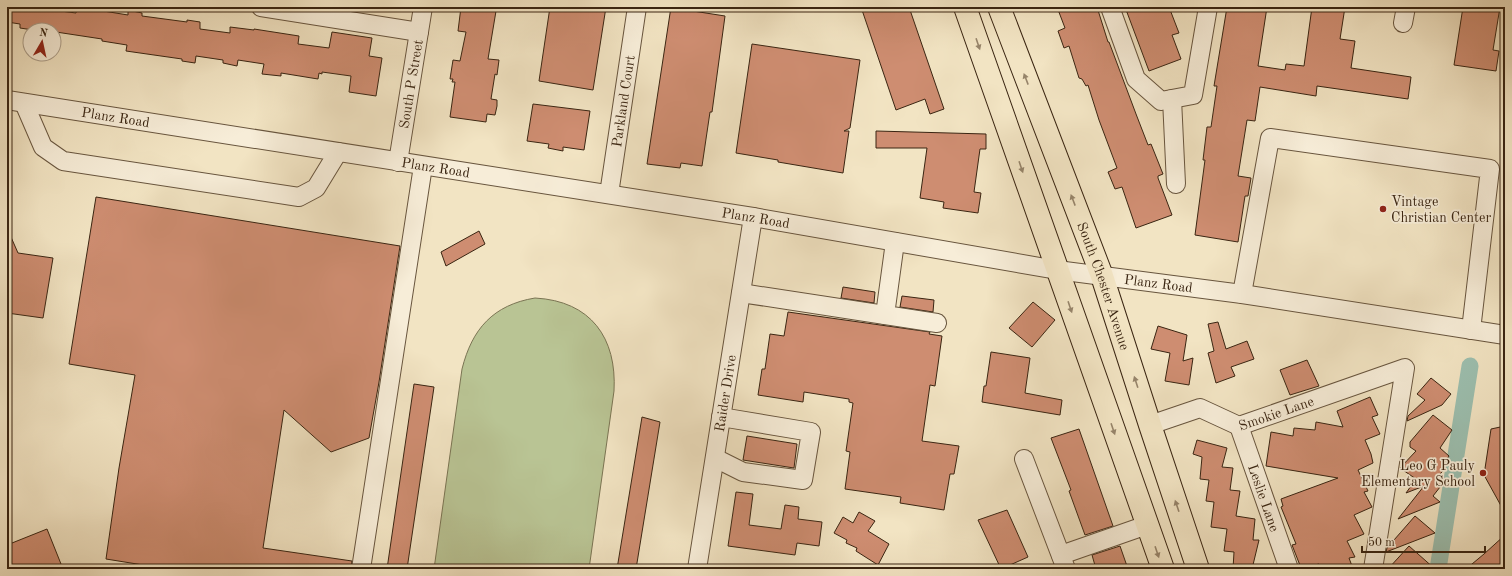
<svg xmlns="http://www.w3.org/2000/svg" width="1512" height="576" font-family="'Old Standard TT',serif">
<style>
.green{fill:#b9c494;stroke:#7a7453}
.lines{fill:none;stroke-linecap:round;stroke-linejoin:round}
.canal{stroke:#9cbfaf;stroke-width:17}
.building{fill:#ce8d71;stroke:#3a2512}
.minor-casing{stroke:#68553e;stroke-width:20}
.major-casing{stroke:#3a2512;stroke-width:24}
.minor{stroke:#f7edd8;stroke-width:18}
.major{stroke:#f2e4c3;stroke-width:22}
.oneway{fill:#96846a}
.poi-dot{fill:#8f2418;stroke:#f7edd8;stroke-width:1.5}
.labels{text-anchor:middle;stroke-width:3.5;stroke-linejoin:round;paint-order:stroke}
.street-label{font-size:14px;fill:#3a2512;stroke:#f7edd8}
.poi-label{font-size:14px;fill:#3a2512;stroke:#f7edd8;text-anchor:start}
</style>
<rect width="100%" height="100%" fill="#f2e4c3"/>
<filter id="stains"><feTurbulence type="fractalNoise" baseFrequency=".005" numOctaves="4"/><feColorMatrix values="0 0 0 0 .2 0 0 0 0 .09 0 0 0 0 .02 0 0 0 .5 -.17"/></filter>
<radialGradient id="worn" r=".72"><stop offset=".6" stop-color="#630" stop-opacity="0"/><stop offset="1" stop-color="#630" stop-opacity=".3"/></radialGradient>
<!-- green -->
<path class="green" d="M535,298c56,3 82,40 79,93l-25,178h-155l28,-200c10,-40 31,-64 73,-71z"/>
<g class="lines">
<!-- canal -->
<path class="canal" d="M1438,569l32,-203"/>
</g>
<!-- building -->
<path class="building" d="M7,7h44l2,3 23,3 1,-6h14v2l37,6v-5l14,3v3l45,6v-2l13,2v7l30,4v-6l24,3v-1l45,7 -1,8 31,4 3,-16 40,6 -3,18 13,2 -6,38 -27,-4 2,-16 -29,-4v2l-3,-1 -1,6 -37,-6v3l-19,-2 2,-10 -26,-4 -1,6 -14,-3v-3l-27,-4 -1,7 -13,-2v-2l-56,-8 1,-6 -25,-4v-2l-46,-7 -2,1v-3h-21l-13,-2v-4l-13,-2z
M461,7l35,4 -8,48 11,1 -2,15 -2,-1 -4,25 6,1v6l-2,9 -8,-1 -1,8 -36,-5 5,-35h-3l1,-3h-3l3,-19 7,1 6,-29 -8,-1z
M550,7h56l-13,83 -54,-9z
M671,7h23l-1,4 32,5 -13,96h-2l-8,54 -21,-3 -1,5 -33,-4z
M861,7h48l35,102 -14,5 -5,-15 -29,11z
M1057,7h40l11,35h1l27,72 12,31 3,-1 12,30 -5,2v2l14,37 -36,13 -14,-41 -7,2 -7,-17 9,-4 -18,-48 -11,-35 -2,1 -4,-7 -3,-1 -10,-32 -5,2 -6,-17 7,-3z
M1125,7h44l10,26 -7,2 9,24 -32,12z
M1227,7h40l-9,59 27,4 1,-6 18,2 8,-59h33l-5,32 15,2 -4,27 60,9 -3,22 -91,-13 -1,10 -56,-9 -5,34 -8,-1 -9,56 13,2 -3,18h-3l-7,46 -43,-7 10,-75h-2l4,-33h4l6,-41h-3z
M1463,7h37l-7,43 6,1 -3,20 -42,-6z
M752,44l108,16 -10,68 -6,3h5l-6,42 -65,-11v-2l-42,-7z
M533,104l57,7 -6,39 -21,-3v4l-15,-3 1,-4 -22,-3z
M876,131l110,3v15h-6l-6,43 7,1 -3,20 -35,-5 1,-6 -24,-4 7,-50h-51z
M96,197l304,49 -21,136 -10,56 -38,14 -47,-42 -21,138 89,13 -1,8h-183l-62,-10 13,-91 16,-93 -66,-11z
M7,228l11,25 35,5 -10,60 -36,-5z
M479,231l6,13 -39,22 -5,-14z
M843,287l32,5 -1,11 -33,-5z
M902,296l32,4 -1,12 -33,-5z
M1033,302l22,18 -23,27 -23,-19z
M788,312l142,20 -1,2 13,2 -7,50 -5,-1 -8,56 37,5 -5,28h-4l-6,36 -44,-7 1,-6 -56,-8 5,-37 -4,-1 7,-48 -4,-1v-3l-45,-7 -1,10 -45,-7 4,-26h3l5,-35 14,2z
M1218,322l8,27 21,-8 7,18 -23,8 4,9 -19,7 -8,-30 6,-2 -6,-27z
M1158,326l29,9 -4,26 10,-3 -4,27 -24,-4 5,-28 -19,-4z
M991,352l39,6 -5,35 37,7 -2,15 -78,-13 2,-16h2z
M1307,360l12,26 -29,9 -10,-25z
M1431,378l20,16 -9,11 -35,16 1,-5 17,-16 -8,-6z
M414,384l20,3 -27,182h-20z
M1370,397l8,18 -6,2 8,17 -15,6 6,14 2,9 -15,7 10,21 -4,1 8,15 -18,8 10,19 -17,7 8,16 -6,1 3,8 -8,3h-24l-1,-5 -18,4 -9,-23 4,-1 -15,-37 2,-1 -2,-7 57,-21 -72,-12 5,-34 22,4 1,-8 21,2 1,-8 27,5 -6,-16z
M1433,415l19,15 -12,18 9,8 -6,9 2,3 -8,10 7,4 -11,14 7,6 -42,17 26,-33 -18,7 10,-14 -16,-11 16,-17 -6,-4v-5z
M642,417l18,5 -24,147h-19z
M1505,426v87l-21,-38 7,-46z
M1079,429l34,97 -28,9 -16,-44 2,-1 -20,-52z
M747,436l50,8 -3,24 -51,-8z
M1197,440l30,8 -5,19 11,1 -3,22 10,1 -4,25 19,3 -2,21h6l-7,29h-19l1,-17 -10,-1 3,-22 -16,-2 3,-25 -8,-1 3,-21 -9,-1 2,-22 -9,-3z
M736,492l17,2 -4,31 32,4 4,-24 14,2 -1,12 24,3 -3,24 -22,-3 -2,12 -67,-9z
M1007,510l21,47 -27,12 -23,-49z
M859,512l16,9 -7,10 21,13 -11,21 -22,-14 1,-3 -11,-5 1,-3 -13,-7 9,-16 10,6z
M1415,516l20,17 -49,19 1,-4z
M47,529l16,40h-56v-24z
M1505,535v34h-39l18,-15z
M1120,546l8,23h-32l-4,-14z
M1409,546l26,23h-47z"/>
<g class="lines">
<defs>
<g id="minor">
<path d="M261,7l158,25"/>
<path d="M1110,7l26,72 25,22 32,-6 15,-88"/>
<path d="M1403,23l3,-16"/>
<path d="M1172,99l4,85"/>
<path id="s1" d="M7,100l746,117 304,53 185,24 263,41"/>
<path d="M24,103l19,44 20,14 236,36 17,-9 22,-36"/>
<path id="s2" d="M398,162l25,-155"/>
<path id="s3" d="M609,194l28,-187"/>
<path d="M895,242l-10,73 52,8"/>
<path d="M741,293l144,22"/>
<path d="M1242,294l28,-156 220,31 -19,161"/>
<path id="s4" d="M1150,425l50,-17 39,18 166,-58 -32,201"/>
<path id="s5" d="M1239,426l50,143"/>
<path d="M715,458l28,14 60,8 8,-48 -90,-15"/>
<path d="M1024,459l42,110"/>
<path d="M1061,555l86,-30"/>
<path d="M361,569l62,-403"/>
<path id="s6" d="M697,569l56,-352"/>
</g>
<g id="major">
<path d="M965,7l198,562"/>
<path id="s7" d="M999,7l103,269 48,149 48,144"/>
</g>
</defs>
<!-- minor casing -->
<use href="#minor" class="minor-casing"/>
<!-- major casing -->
<use href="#major" class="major-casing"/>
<!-- minor -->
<use href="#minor" class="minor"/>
<!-- major -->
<use href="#major" class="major"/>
</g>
<!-- one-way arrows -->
<defs><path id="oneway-solid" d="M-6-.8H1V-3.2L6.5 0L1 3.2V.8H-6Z"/></defs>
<g class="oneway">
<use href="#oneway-solid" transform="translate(978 44) rotate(71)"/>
<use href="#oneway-solid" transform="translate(1026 79) rotate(-111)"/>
<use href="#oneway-solid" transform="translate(1021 167) rotate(71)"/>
<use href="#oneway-solid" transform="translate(1073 200) rotate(-111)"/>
<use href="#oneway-solid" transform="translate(1070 307) rotate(71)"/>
<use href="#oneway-solid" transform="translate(1136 382) rotate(-108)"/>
<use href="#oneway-solid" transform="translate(1113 429) rotate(71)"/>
<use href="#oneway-solid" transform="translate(1177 506) rotate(-109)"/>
<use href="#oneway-solid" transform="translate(1157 552) rotate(71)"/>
</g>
<!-- markers -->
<g class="poi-dot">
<circle cx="1383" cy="209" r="4"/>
<circle cx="1483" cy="473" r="4"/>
</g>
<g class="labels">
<!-- street labels -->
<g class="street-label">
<text dy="5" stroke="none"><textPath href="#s2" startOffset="79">South P Street</textPath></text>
<text dy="5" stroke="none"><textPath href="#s3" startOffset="94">Parkland Court</textPath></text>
<text dy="5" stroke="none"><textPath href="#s1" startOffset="110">Planz Road</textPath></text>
<text dy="5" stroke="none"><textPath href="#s1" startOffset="434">Planz Road</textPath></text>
<text dy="5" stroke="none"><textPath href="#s1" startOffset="758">Planz Road</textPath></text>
<text dy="5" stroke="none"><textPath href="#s1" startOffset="1166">Planz Road</textPath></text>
<text dy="5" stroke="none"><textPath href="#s7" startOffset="298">South Chester Avenue</textPath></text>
<text dy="5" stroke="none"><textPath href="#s6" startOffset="178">Raider Drive</textPath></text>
<text dy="5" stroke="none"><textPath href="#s4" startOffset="135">Smokie Lane</textPath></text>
<text dy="5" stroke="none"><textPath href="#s5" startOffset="76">Leslie Lane</textPath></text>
</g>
<!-- poi labels -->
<g class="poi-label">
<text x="1391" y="206">Vintage<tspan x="1391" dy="16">Christian Center</tspan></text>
<text x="1475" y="470" text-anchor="end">Leo G Pauly<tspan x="1475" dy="16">Elementary School</tspan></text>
</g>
</g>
<!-- margin -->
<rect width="1512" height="576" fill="none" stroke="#f2e4c3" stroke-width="24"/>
<rect x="8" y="8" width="1496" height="560" fill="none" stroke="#3a2512" stroke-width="2"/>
<rect x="12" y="12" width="1488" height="552" fill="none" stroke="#3a2512"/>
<!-- north arrow -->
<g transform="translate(42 42) rotate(9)"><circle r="19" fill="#f7edd8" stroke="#ab9d89"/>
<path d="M0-3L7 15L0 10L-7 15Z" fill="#8f2418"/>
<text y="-6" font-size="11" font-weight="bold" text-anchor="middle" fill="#3a2512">N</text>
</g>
<!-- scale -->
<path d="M1362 546v6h123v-6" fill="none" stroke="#3a2512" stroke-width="2"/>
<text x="1368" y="546" font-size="12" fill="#3a2512" stroke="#f7edd8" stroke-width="3" paint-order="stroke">50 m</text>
<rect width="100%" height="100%" filter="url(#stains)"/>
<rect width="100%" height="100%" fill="url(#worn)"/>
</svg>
